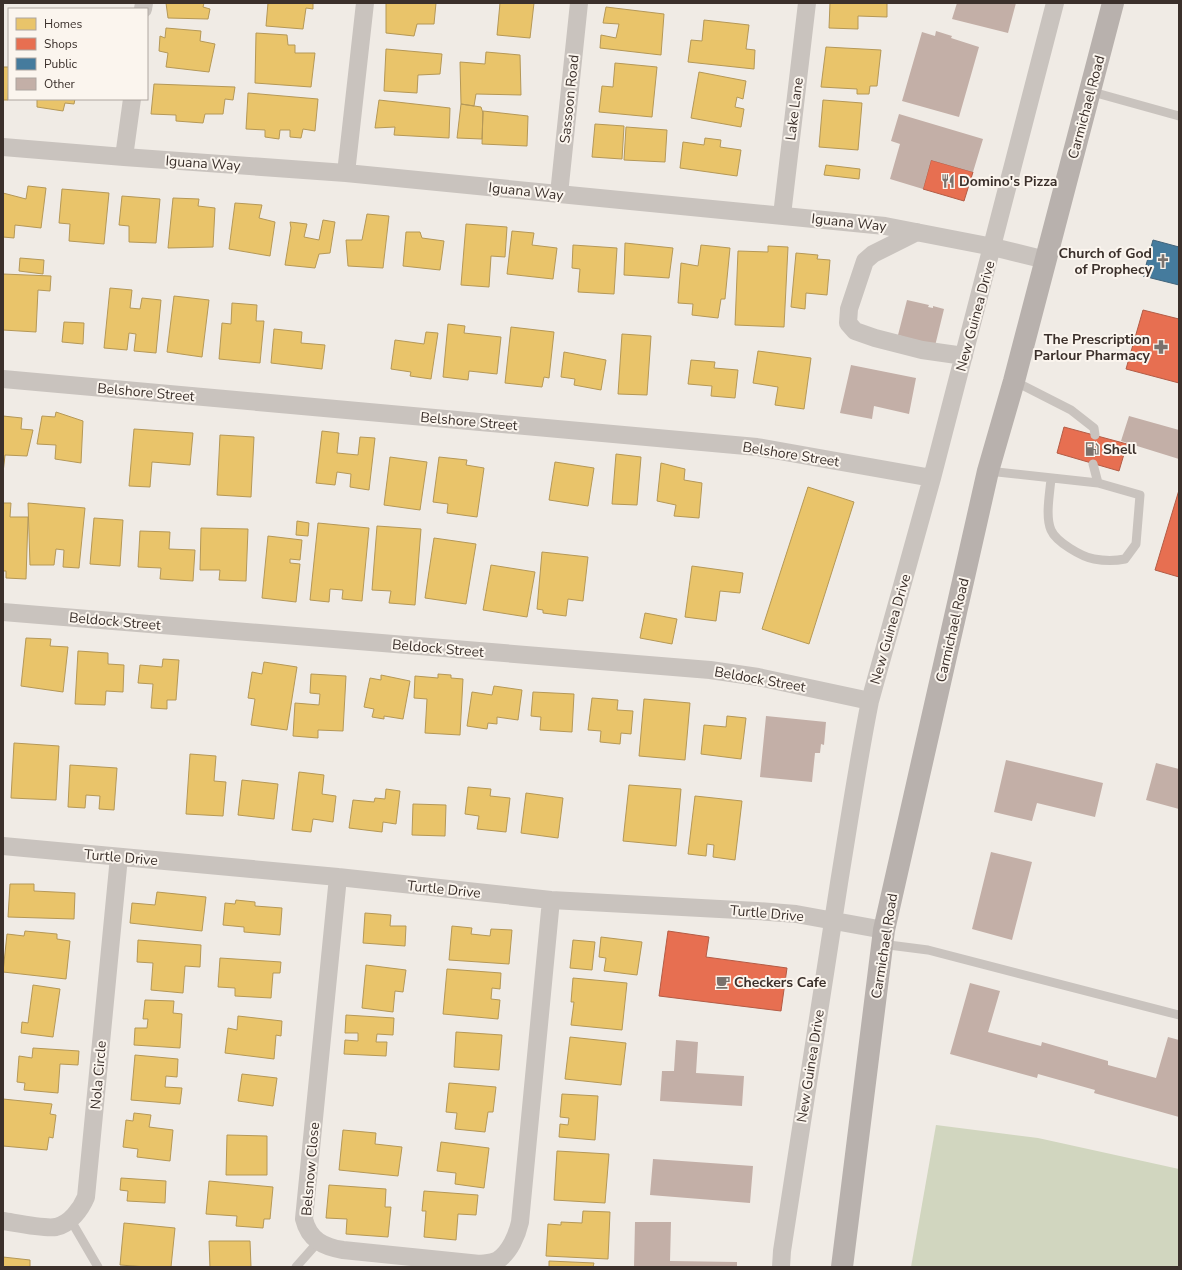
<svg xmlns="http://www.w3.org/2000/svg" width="1182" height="1270" font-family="'Nunito Sans',sans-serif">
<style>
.green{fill:#d1d6bf}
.homes{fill:#e9c46a;stroke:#b59857}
.shops{fill:#e76f51;stroke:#b35c46}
.public{fill:#457b9d;stroke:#42647b}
.building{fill:#c3afa7}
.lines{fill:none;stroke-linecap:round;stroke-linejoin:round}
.service{stroke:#c9c3be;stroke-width:9}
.minor{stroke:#c9c3be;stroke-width:18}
.primary{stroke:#b8b1ad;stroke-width:22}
.labels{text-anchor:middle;stroke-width:4;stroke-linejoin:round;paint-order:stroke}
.street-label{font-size:14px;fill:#3b302b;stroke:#fbf5ee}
.poi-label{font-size:14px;font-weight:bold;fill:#3b302b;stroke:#fbf5ee;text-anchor:start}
</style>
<rect width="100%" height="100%" fill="#f0ebe5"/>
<!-- green -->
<path class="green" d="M936,1125l102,13 141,31v98h-268z"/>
<!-- homes -->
<path class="homes" d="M166,3h38l-1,4 7,2 -2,10 -40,-1z
M268,3h45v6l-7,-1 -3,21 -37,-3z
M386,3h50l-2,21h-17l-3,12 -28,-3z
M500,3h34l-4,35 -33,-3z
M830,3h57v14l-29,-1v13l-29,-1z
M606,7l58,7 -3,41 -61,-7 1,-13 15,3 3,-14 -16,-1z
M704,20l45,5 -3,24 9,1 -1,19 -66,-7 3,-22 11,1z
M166,28l35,3 -1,10 15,3 -6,28 -43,-5 2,-14 -9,-2 1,-15 5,2z
M256,33l31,2 1,10h7v8h20l-4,34 -56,-4z
M826,47l55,3 -4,36h-7l-1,8h-12v-5l-36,-2z
M386,49l56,5 -2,20 -22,1 -1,18 -33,-2z
M486,52l34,3 1,40 -45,-1 -2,12 -13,-2 -1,-42 25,2z
M615,63l42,4 -5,50 -53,-5 3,-26 11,1z
M3,67h6l-1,33h-5z
M699,72l47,9 -3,18 -6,-2 -2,10 9,2 -3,18 -50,-9z
M154,84l81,3 -2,13 -8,-1 -2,15h-18l-2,9 -27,-2v-6l-25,-1z
M248,93l70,6 -3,32 -12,-2 -2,9 -11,-1v-7h-10l-1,9 -14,-2v-7l-19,-1z
M37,99h38l-1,5 -9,-1 -2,8 -26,-4z
M379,100l71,8 -1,30 -55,-3 1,-8 -20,1z
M823,100l39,3 -4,47 -39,-3z
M461,104l20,3 2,6 -1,26 -25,-1z
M483,111l45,5 -1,30 -45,-2z
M595,124l29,2 -2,33 -30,-2z
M626,127l41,3 -2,32 -41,-2z
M705,138l16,2 -1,7 21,3 -4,26 -57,-8 3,-26 21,3z
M826,165l34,4 -1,10 -35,-4z
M28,186l18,2 -5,40 -26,-3 -1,13 -11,-1v-44l23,6z
M62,189l47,4 -5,51 -35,-3 1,-17 -11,-1z
M122,196l38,3 -4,44 -27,-1v-16l-10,-1z
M173,198l26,1 -1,7 17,2 -2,39 -45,1z
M235,203l27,2 -3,13 16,4 -5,34 -41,-7z
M367,214l22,2 -6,52 -35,-2 -2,-26h16z
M323,220l12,2 -5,31 -11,1 -4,14 -30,-3 6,-37 -1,-6 17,2 -3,13 15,3z
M466,224l41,3 -2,30 -14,-1 -2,31 -28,-2z
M512,231l22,2 -2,12 25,3 -4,31 -46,-5z
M406,232h14l2,6 22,3 -4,29 -37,-4z
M625,243l48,5 -4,30 -45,-3z
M573,245l44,3 -3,46 -36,-2 2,-23 -8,-1z
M701,245l29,3 -5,51h-4l-3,19 -26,-3 1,-11 -15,-1 3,-40 17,3z
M768,246l20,1 -4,80 -49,-2 3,-74 30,1z
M796,253l22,2 -1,4 13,1 -3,35 -21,-2 -1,16 -14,-2z
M20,258l24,2 -1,14 -24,-3z
M3,274l48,2 -1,15 -12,-1 -2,42 -33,-2z
M110,288l22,2 -2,18 10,1 2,-11 19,2 -5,53 -22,-2 2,-17 -7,-1 -2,17 -23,-2z
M174,296l35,4 -7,57 -35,-5z
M232,303l25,2 -1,16h8l-4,42 -41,-4 3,-36 9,1z
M64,322l20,1 -1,21 -21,-2z
M448,324l17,2 -1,7 37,4 -4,37 -28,-3 -1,9 -25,-3z
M511,327l43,5 -5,46 -5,-1 -2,10 -37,-4z
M274,329l28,3 -1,11 24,2 -3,24 -51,-6z
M426,332l12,1 -7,46 -21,-3 1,-4 -20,-3 4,-29 29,4z
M622,334l29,2 -4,59 -29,-1z
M758,351l53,7 -7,51 -29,-4 3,-18 -25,-4z
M564,352l42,8 -5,30 -27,-5 1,-6 -14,-2z
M691,360l24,2 -1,6 24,2 -3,28 -24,-2 1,-10 -24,-2z
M56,412l27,9 -2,42 -26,-4 1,-14 -19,-1 5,-28 13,1z
M3,416l19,2 -1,11 12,1 -6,26 -22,-1 -2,18z
M134,429l59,4 -3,32 -38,-3 -2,25 -21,-1z
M322,431l17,2 -2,20 21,2 2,-18 15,1 -6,52 -19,-3 1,-13 -14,-2 -2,13 -19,-2z
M220,435l34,2 -3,60 -34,-2z
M616,454l25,3 -4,48 -25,-1z
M390,457l37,5 -7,48 -36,-5z
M439,457l28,3 -1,5 18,3 -7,49 -30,-4 1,-9 -15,-2z
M555,462l39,6 -6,38 -39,-6z
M661,463l24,6 -1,11 18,3 -3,35 -25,-2 2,-11 -19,-4z
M808,487l46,15 -45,142 -47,-15z
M3,503h8l-1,14h18l-2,62 -20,-1v-7h-3z
M28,503l57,5 -6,60 -16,-1 1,-17 -8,-1 -2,16h-24z
M94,518l29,2 -3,46 -30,-2z
M297,521l12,2 -1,13 -12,-1z
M318,523l51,5 -7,73 -20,-2 1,-9 -13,-1 -1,13 -19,-2z
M377,526l44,3 -6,76 -26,-2 2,-12 -19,-1z
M201,528l47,1 -2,52 -27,-1 1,-10h-20z
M140,531l30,1 -1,17 26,1 -2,31 -33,-2 1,-11 -23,-1z
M268,536l34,4 -2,20 -10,-1v4l10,1 -4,38 -34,-4z
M434,538l42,6 -10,60 -41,-6z
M542,552l46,5 -5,44 -15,-2 -2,17 -23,-3v-3l-6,-1z
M491,565l44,7 -8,45 -44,-7z
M692,566l51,7 -3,20 -20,-2 -4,30 -31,-4z
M645,613l32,6 -5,25 -32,-6z
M26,638l25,1 -1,7 18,1 -5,45 -42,-6z
M78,651l30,2v11l16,1 -1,27 -17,-1 -1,14 -30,-1z
M163,659l16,1 -3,40h-9v9l-16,-1 2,-24 -15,-1 2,-18 22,2z
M264,662l33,5 -10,63 -36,-5 4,-26 -7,-1 4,-26 10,2z
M311,674l35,2 -3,55 -25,-1v8l-25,-2 2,-33 24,2 1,-11 -10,-1z
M438,674l13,1v3l12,1 -3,56 -35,-2 2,-34 -13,-1 1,-22 23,2z
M381,675l29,6 -7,38 -19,-3v3l-12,-2 2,-8 -10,-2 6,-29 11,2z
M494,686l28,4 -4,30 -21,-3v7l-9,-1 -1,6 -20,-3 5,-34 20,3z
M533,692l41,2 -2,38 -32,-2 1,-13 -10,-1z
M592,698l26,2 -1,10 16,1 -2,23 -10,-1 -1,11 -20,-2 1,-11 -13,-1z
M644,699l46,4 -5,57 -46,-4z
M727,716l19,2 -5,41 -40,-5 3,-29 22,2z
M14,743l45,3 -3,54 -45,-2z
M190,754l26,2 -2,25 12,1 -3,34 -37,-2z
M70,765l47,3 -3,42 -15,-1 1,-13 -14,-1 -1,13 -17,-1z
M299,772l25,3 -2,19 14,2 -3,26 -20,-3 -2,13 -19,-2z
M242,780l36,4 -4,35 -36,-4z
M629,785l52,4 -5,57 -53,-5z
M468,787l23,2 -1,7 20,2 -4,34 -29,-3 2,-13 -14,-2z
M386,789l14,2 -4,33 -13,-2 -1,10 -33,-4 4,-28 21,2 1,-4 10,1z
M526,793l37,5 -5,40 -37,-5z
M695,796l47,5 -7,59 -22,-3 1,-12 -7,-1 -1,12 -18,-2z
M413,804l33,1 -1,31 -33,-1z
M10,884h24v7l41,2 -1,26 -66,-2z
M157,892l49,5 -4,34 -72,-8 2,-20 23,2z
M236,900l19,2v4l27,2 -2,27 -36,-3v-5l-21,-2 2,-22 10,1z
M365,913l26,2 -1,11h16l-1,20 -42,-3z
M452,926l20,2 -1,6 19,2 1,-7 21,1 -3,34 -60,-4z
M25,931l32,3v5l13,2 -4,38 -63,-7 4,-38 17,2z
M601,937l41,5 -5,33 -33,-4 2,-13 -7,-1z
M138,940l63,5 -1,22 -15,-1 -2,27 -32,-3 2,-27 -16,-1z
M573,940l22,2 -3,28 -22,-2z
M220,958l61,4 -1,11h-7l-2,25 -36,-2v-8l-17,-1z
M366,965l40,5 -3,22 -8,-1 -2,21 -31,-4z
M447,969l54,4 -1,16 -8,-1 -1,11 9,1 -2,19 -55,-5z
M573,978l54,5 -5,47 -51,-5 3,-23h-3z
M33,985l27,4 -7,48 -32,-4 1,-11 6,1z
M145,1000l29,1 -1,12 9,1 -2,34 -46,-3 1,-17h12l1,-9h-5z
M346,1015l48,3 -1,17 -16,-1 -1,8h11l-1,14 -42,-2 1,-14 13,1v-8h-13z
M238,1016l44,5 -1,15 -5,-1 -2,24 -49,-6 3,-25 9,2z
M456,1032l46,3 -3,35 -45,-3z
M570,1037l56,6 -5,42 -56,-6z
M33,1048l46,3 -1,14 -18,-1 -2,29 -34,-3 1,-7 -8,-1 2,-26 13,2z
M135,1055l43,4 -1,18 -11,-1 -1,11 17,1 -2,16 -49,-4z
M242,1074l35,4 -4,28 -35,-5z
M449,1083l47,4 -3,25h-5l-3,20 -30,-3 2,-16 -11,-1z
M562,1094l36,2 -3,44 -36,-3 1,-13 8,1 1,-7 -9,-1z
M3,1099l49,5 -2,10 6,1 -3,23 -4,-1 -2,13 -44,-4z
M134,1113l17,2 -2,12 24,3 -3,31 -33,-4 1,-8 -15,-2 3,-27 7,1z
M343,1130l33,3 -1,11 27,3 -4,29 -59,-6z
M227,1135l40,1v39h-41z
M441,1142l48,6 -5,40 -29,-4 1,-11 -19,-2z
M557,1151l52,3 -4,49 -51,-3z
M121,1178l45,3 -1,22 -38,-2 1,-10 -8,-1z
M209,1181l64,6 -3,32h-6l-1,9 -27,-2 1,-10 -31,-2z
M329,1185l57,4 -1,18h6l-3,30 -42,-3 1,-15 -21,-1z
M424,1191l54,4 -2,20 -18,-1 -2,26 -32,-3 2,-26h-4z
M583,1211l27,1 -2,47 -62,-3 2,-32 13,1v-3l21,1z
M124,1223l51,5 -4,39h-24l-27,-2z
M209,1241h41l1,26h-41z
M3,1257l27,3v7h-27z
M549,1261l45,2 -1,4h-44z"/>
<!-- shops -->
<path class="shops" d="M931,160l42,12 -9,29 -41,-12z
M1143,310l36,9v64l-53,-14z
M1064,427l63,17 -8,27 -62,-18z
M1179,490v87l-24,-7z
M668,931l41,6 -3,20 81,11 -6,43 -122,-15z"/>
<!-- public -->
<path class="public" d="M1153,240l26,7v38l-36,-9z"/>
<!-- building -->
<path class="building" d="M957,3h59l-8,30 -56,-14z
M936,31l16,5 -1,2 28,9 -20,70 -57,-16 20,-69 13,4z
M899,114l84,25 -10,33 -42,-12 -8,29 -33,-10 10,-35 -9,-3z
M907,300l22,5 -1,2 5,1v-2l11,3 -9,37 -37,-11z
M851,365l65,13 -7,36 -35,-8 -2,13 -32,-6z
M1129,416l50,14v29l-58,-18z
M766,716l60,6 -2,23 -3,-1 -1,9h-5l-3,29 -52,-5z
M1006,760l97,23 -8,34 -58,-14 -5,18 -38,-9z
M1156,763l23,6v40l-33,-9z
M991,852l41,10 -20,78 -40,-11z
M970,983l30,8 -12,41 53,14 1,-4 66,19v4l48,13 12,-41 11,3v77l-85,-24 1,-3 -57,-16 -1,4 -87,-24z
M676,1040l22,2 -2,31 48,3 -2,30 -82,-5 2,-30h12z
M653,1159l100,7 -3,37 -100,-8z
M635,1222h36l-1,39 67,1v5h-103z"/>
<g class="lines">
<!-- service -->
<path class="service" d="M1089,91l90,25
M1014,381l57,29 23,18 1,7
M1093,464l5,19
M988,471l110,12 42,12 -4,49 -11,15c-10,2 -20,2 -31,0 -12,-2 -38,-17 -43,-29 -6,-14 -1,-37 0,-52
M881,944l47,6 251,65
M70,1219l28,48
M296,1267l23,-26"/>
<!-- minor -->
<path class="minor" d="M143,9l1,-6
M3,147l121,10 222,16 539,53 108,21 53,13
M124,157l8,-58
M346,173l19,-170
M559,194l20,-191
M782,215l25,-212
M917,232l-44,22 -8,7 -16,48 -1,14 7,8 20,7 47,12 42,6
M3,379l754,68 175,31
M3,612l707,58 48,7 112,24
M3,846l335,31 213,23 206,11 39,3 88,16
M338,877l-34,342c5,21 20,28 39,31l137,14c6,-1 12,-1 18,-4 12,-8 19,-25 22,-38l31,-322
M3,1221c13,2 41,8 53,6 14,-3 25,-18 30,-30l33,-340
M781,1267l1,-16c19,-123 37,-246 57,-368 10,-61 19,-122 31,-182l62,-223 123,-475"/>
<!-- primary -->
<path class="primary" d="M842,1267l42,-337 104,-459 26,-90 99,-378"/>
</g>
<!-- icons -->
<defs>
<symbol id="restaurant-bare" viewBox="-9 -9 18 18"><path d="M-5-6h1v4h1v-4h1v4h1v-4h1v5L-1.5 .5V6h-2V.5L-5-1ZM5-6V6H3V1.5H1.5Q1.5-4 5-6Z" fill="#7a716c" stroke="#fbf5ee" stroke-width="2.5" paint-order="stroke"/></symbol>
<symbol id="church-bare" viewBox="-9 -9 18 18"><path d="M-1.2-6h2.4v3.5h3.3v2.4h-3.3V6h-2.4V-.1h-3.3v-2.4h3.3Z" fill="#7a716c" stroke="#fbf5ee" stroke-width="2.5" paint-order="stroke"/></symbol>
<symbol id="pharmacy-bare" viewBox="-9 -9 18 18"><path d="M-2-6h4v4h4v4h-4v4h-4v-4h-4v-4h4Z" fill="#7a716c" stroke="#fbf5ee" stroke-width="2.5" paint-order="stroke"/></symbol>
<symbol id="fuel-bare" viewBox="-9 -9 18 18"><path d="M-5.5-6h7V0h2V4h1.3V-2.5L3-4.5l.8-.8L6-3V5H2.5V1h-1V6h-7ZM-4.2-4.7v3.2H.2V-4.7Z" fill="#7a716c" stroke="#fbf5ee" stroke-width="2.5" paint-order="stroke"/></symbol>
<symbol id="cafe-bare" viewBox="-9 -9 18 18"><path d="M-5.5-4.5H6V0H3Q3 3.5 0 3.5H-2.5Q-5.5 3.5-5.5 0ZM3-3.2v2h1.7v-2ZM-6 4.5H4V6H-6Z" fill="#7a716c" stroke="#fbf5ee" stroke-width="2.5" paint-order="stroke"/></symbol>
</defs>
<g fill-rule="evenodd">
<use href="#restaurant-bare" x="938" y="171" width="20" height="20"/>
<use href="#church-bare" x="1153" y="251" width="20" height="20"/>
<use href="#pharmacy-bare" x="1151" y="337" width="20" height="20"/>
<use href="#fuel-bare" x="1082" y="439" width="20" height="20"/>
<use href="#cafe-bare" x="713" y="972" width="20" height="20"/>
</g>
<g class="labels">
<!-- street labels -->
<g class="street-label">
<text transform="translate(569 99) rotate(-84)" y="5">Sassoon Road</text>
<text transform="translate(1086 107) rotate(-75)" y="5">Carmichael Road</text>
<text transform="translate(794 109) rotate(-83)" y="5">Lake Lane</text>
<text transform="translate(203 163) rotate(4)" y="5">Iguana Way</text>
<text transform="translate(526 191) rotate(6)" y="5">Iguana Way</text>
<text transform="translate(849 222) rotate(6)" y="5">Iguana Way</text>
<text transform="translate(975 316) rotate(-75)" y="5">New Guinea Drive</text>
<text transform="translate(146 392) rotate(5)" y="5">Belshore Street</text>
<text transform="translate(469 421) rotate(5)" y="5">Belshore Street</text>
<text transform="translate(791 454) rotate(9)" y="5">Belshore Street</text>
<text transform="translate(115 621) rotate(5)" y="5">Beldock Street</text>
<text transform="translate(890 629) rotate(-74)" y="5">New Guinea Drive</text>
<text transform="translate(952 630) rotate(-77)" y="5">Carmichael Road</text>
<text transform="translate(438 648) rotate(5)" y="5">Beldock Street</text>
<text transform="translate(760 679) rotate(10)" y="5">Beldock Street</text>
<text transform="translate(121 857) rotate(5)" y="5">Turtle Drive</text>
<text transform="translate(444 889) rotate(6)" y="5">Turtle Drive</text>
<text transform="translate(767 913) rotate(5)" y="5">Turtle Drive</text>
<text transform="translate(884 946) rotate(-81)" y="5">Carmichael Road</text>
<text transform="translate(810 1066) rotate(-81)" y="5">New Guinea Drive</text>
<text transform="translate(98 1075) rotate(-85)" y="5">Nola Circle</text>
<text transform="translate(310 1169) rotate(-85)" y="5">Belsnow Close</text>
</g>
<!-- poi labels -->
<g class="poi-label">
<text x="959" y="186">Domino's Pizza</text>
<text x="1152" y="258" text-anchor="end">Church of God<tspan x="1152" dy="16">of Prophecy</tspan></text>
<text x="1150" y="344" text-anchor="end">The Prescription<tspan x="1150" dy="16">Parlour Pharmacy</tspan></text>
<text x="1103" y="454">Shell</text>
<text x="734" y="987">Checkers Cafe</text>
</g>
</g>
<!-- border -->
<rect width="1182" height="1270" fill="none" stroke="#3b302b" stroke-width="8"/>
<!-- legend -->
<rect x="8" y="8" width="140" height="92" fill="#fbf5ee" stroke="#aea6a0"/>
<rect x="16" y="18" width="20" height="12" fill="#e9c46a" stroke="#aea6a0"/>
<text x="44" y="28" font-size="12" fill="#3b302b">Homes</text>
<rect x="16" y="38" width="20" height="12" fill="#e76f51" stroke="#aea6a0"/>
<text x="44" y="48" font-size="12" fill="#3b302b">Shops</text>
<rect x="16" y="58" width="20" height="12" fill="#457b9d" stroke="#aea6a0"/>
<text x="44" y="68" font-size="12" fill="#3b302b">Public</text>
<rect x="16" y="78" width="20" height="12" fill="#c3afa7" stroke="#aea6a0"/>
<text x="44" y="88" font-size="12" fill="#3b302b">Other</text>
</svg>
